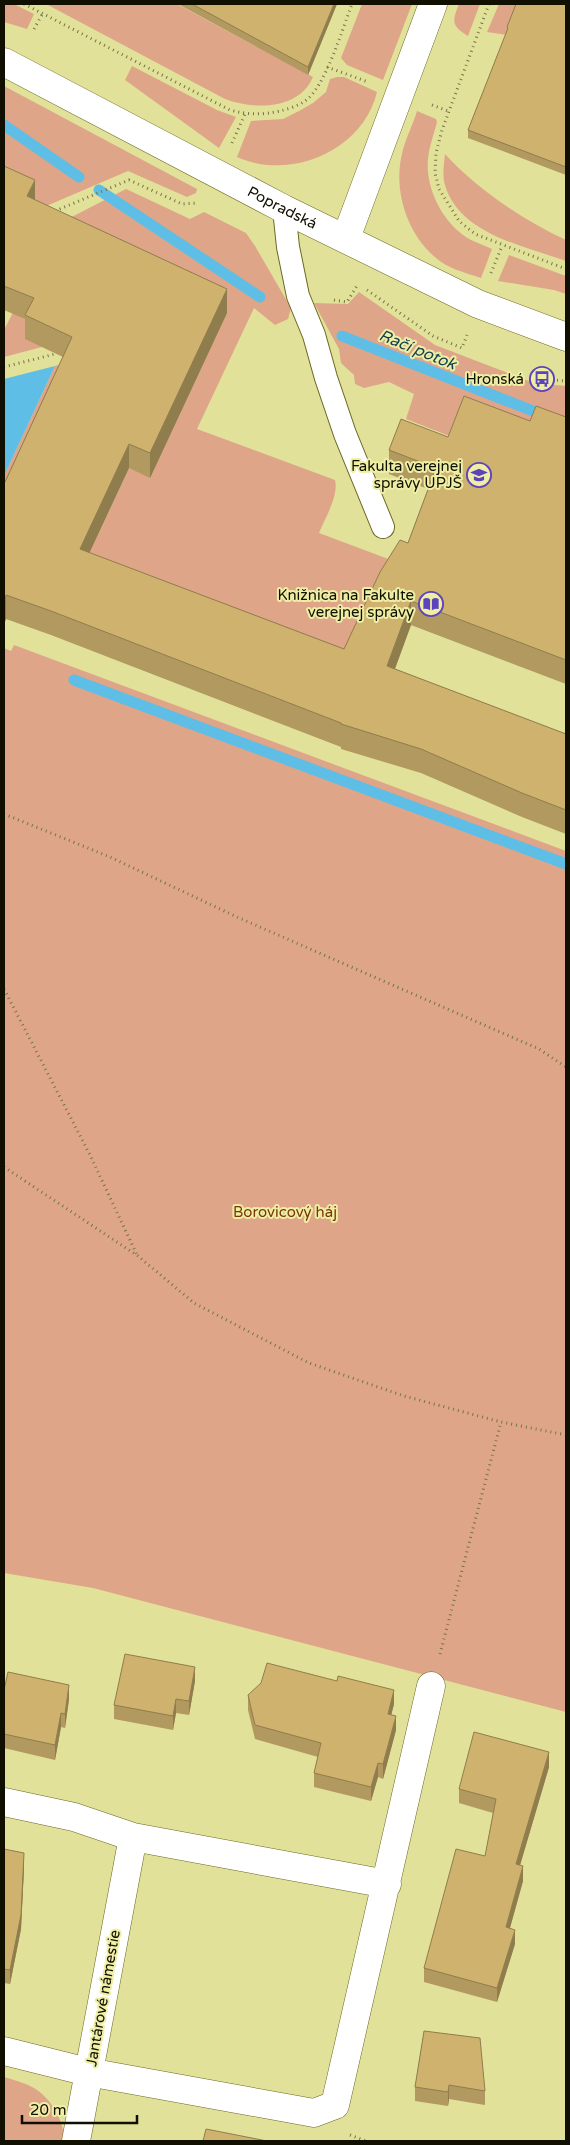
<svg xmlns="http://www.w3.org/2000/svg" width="570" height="2145" font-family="'Varela Round',sans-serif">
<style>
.green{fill:#dfa589}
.water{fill:#5ebee6}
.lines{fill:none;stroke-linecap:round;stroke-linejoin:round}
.stream{stroke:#5ebee6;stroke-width:11}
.lane-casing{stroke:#6b6922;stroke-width:24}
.street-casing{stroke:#6b6922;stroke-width:29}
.secondary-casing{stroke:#6b6922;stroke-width:29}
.path{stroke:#75744a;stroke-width:3;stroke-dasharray:1 4;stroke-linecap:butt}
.lane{stroke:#fff;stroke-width:22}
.street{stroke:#fff;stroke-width:28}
.secondary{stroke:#fff;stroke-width:28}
.wall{fill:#b1995f}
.shaded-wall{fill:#907d4d}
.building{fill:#ceb26e;stroke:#907d4d}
.labels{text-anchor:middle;stroke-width:4;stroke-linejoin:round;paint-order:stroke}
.street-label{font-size:15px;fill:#100f00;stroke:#eeeea5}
.poi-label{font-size:15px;fill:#100f00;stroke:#eeeea5;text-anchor:end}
.park-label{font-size:15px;fill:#7b3607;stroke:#eeeea5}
.water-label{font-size:16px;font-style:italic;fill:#123e4f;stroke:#eeeea5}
</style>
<rect width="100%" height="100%" fill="#e1e199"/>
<!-- green -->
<path class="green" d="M4,4h10l20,10 -7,15 -23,-7z
M46,4h131l136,73c-14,33 -59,33 -88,22z
M362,4h50l-29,76 -36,-15 -6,-7z
M459,4h21l-12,32c-17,-10 -16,-15 -9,-32z
M499,4h20l-12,31 -20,-3z
M132,66l85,44 19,7 -17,31 -94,-68z
M337,77h7l33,15c-14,59 -87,89 -140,65l14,-36 32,-2 16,-8 14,-8 13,-11 4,-13z
M4,86l193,103 -1,4 -9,4 -59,-26 -84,36 -40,-19z
M417,111l19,8 1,3c-3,12 -8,25 -9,37 -3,30 16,67 43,81 7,3 14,6 21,9l-11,29c-15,-5 -34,-10 -45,-20 -29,-24 -43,-68 -34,-104 3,-15 11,-29 15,-43z
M445,154c32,35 78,66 121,86v21c-42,-15 -107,-27 -121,-76 -3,-9 -1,-21 0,-31z
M126,189l64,30 14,-7 42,21 9,13 36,62 -3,11 -13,6 -21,-17 -57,121 138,51c4,16 -10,38 -16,53l80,30 -35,118 -288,-109 24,-42 29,-62 21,9 77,-164 -185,34 -38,10v-27l54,-106z
M509,255l57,21v18l-12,-4 -56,-9z
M359,292l76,53 99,38 32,3v56l-109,-3 -51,-20 8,-25 -25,-12 -25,6 -9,-4 -1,-9 -13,-12 -2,-14 -25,-46 34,1z
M72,361l-68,144v-29l51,-110z
M14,645l552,206v861l-473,-124 -89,-15v-925l7,3z
M4,2077c10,3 21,6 30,11 17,10 31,34 30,53h-60z"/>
<!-- water -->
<path class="water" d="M55,366l-51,110v-97z"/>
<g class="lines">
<!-- stream -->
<path class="stream" d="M4,125l75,52
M99,190l161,107
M342,336l224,88
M74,680l492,184"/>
<defs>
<path id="lane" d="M284,209l4,38 10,49 16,39 12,43 19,56 38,93"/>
<path id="street" d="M346,238l87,-234
M4,1802l70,15 59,20 -57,304
M133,1837l254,47
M4,2051l84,21 226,41 21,-8 96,-419"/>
<g id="secondary">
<path id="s1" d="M4,62l280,147 194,95 88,33"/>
</g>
</defs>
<!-- lane casing -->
<use href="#lane" class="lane-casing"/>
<!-- street casing -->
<use href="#street" class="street-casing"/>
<!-- secondary casing -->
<use href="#secondary" class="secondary-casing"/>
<!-- path -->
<path class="path" d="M24,4l206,106c18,5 32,5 50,1 8,-2 18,-5 25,-10 20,-13 38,-74 47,-97
M489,4l-47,126 -6,23 -1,20 4,16 20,32 16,13 91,35
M34,29l9,-16
M327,67l41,15
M432,105l16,6
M232,143l13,-29
M55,211l74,-31 53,24 15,-1
M491,273l11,-27
M367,290l66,46 29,12 5,-13
M334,300l13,2 11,-18
M4,367l51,-13
M542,379l24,2
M4,814l106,43 127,60 302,132 27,18
M4,989l86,166 47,100
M4,1167l134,89 56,47 115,60 95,33 97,26 65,13
M440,1654l61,-232
M350,2135l16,6"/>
<!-- lane -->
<use href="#lane" class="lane"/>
<!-- street -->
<use href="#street" class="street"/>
<!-- secondary -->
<use href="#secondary" class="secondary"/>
</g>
<!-- wall -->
<path class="wall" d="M178,4h159l-29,71z
M566,4v171l-98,-37v-8l39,-99v-4z
M4,166l31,34 192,113 -77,165 -21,-10 -40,85 255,96 64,-106 20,-54 -39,-15v-24l141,-29 36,-4v267l-155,-59 -16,44 171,65v100l-44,-17 -101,-44 -80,-24v-2l-290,-112 -45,-16 -2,5v-142h1l58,-125 -38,-18v-20l-21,-9z
M195,1681l-6,34 -13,-2 -3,17 -59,-11v-14z
M4,1690l65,9 -4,29 -4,-1 -6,33 -51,-12z
M248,1695l146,9 -3,11 5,15 -13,49 -5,-2 -7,24 -57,-14v-14l4,-16 -63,-18 -7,-29z
M549,1767l-29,98 3,16 -13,47 5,16 -18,58 -73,-20v-14l61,-112 8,-43 -34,-10v-14z
M4,1849l20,19 -3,61 -11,55 -6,-1z
M424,2031l61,60v14l-36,-6 -1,7 -33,-5v-14z"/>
<!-- shaded-wall -->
<path class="shaded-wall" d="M334,4h3l-29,71v-8z
M35,180v24l-8,-8z
M227,289v24l-77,165v-25z
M129,444v24l-49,105v-24z
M6,595v24l-2,5v-24z
M411,601v24l-24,65v-24z
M195,1667v14l-6,34v-14z
M69,1685v14l-4,29v-14z
M394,1690v14l-6,24v-14z
M176,1699v14l-3,17v-14z
M61,1713v14l-6,33v-15z
M396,1716v14l-13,49v-15z
M549,1752v15l-33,112v-15z
M378,1763v14l-7,24v-14z
M24,1853v15l-3,61 -11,55v-14z
M523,1866v15l-17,61v-15z
M515,1930v14l-18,58v-14z
M449,2085v14l-1,7v-14z"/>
<!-- building -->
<path class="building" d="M192,4h142l-26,63z
M516,4h50v163l-98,-37 40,-102 -1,-1z
M4,166l31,14 -8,16 200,93 -77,164 -21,-9 -49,105 264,100 36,-77 20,-32 8,3 28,-75 -47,-18 12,-31 47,18 16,-41 66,25 6,-15 30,11v243l-155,-59 -24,65 179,68v76l-44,-17 -101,-44 -80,-25v-1l-290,-112 -45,-16 -2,5v-118h1l67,-145 -47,-22 9,-17 -30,-12z
M125,1654l70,13 -6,34 -13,-2 -3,17 -59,-11z
M267,1663l70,18 1,-5 56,14 -6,24 8,2 -13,48 -5,-1 -7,24 -57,-14 7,-30 -66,-18 -7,-30 13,-12z
M8,1672l61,13 -4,29 -4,-1 -6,32 -51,-11v-44z
M474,1732l75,20 -33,112 7,2 -17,61 9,3 -18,58 -73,-20 32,-119 29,7 11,-57 -37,-10z
M4,1849l20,4 -3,62 -11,55 -6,-1z
M424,2031l56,7 5,53 -36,-6 -1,7 -33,-5z
M206,2129l61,12h-64z"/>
<!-- icons -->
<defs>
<symbol id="bus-ring" viewBox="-11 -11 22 22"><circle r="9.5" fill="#eeeea5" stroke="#5e44bc" stroke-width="1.5"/><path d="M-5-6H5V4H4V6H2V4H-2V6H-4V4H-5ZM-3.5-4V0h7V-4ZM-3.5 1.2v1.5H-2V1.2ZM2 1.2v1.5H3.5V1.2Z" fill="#5e44bc"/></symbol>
<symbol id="university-ring" viewBox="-11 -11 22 22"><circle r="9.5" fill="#eeeea5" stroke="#5e44bc" stroke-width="1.5"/><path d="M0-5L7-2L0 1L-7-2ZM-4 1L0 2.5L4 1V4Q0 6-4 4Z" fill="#5e44bc"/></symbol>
<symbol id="library-ring" viewBox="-11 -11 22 22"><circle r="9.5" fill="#eeeea5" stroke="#5e44bc" stroke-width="1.5"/><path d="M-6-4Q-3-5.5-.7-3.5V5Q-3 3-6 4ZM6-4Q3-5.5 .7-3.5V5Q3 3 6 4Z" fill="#5e44bc"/></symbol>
</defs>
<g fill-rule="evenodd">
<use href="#bus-ring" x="528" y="365" width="28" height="28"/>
<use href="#university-ring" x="465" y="461" width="28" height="28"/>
<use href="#library-ring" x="417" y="590" width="28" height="28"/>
</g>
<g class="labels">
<!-- street labels -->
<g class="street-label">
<text dy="5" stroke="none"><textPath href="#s1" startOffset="314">Popradská</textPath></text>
<text transform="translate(103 1998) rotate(-80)" y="5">Jantárové námestie</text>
</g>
<!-- poi labels -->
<g class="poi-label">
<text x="524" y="384">Hronská</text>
<text x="462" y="471">Fakulta verejnej<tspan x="462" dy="17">správy UPJŠ</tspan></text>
<text x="414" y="600">Knižnica na Fakulte<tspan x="414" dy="17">verejnej správy</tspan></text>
</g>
<!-- park labels -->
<g class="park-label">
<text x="285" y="1217">Borovicový háj</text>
</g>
<!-- water labels -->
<g class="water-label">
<text transform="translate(418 349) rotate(22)" y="6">Račí potok</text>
</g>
</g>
<!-- border -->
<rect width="570" height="2145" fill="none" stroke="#100f00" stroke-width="10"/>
<!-- scale -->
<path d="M22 2115v8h115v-8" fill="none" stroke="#100f00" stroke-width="2.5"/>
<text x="30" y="2115" font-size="15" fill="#100f00" stroke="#eeeea5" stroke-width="4" paint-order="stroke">20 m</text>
</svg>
